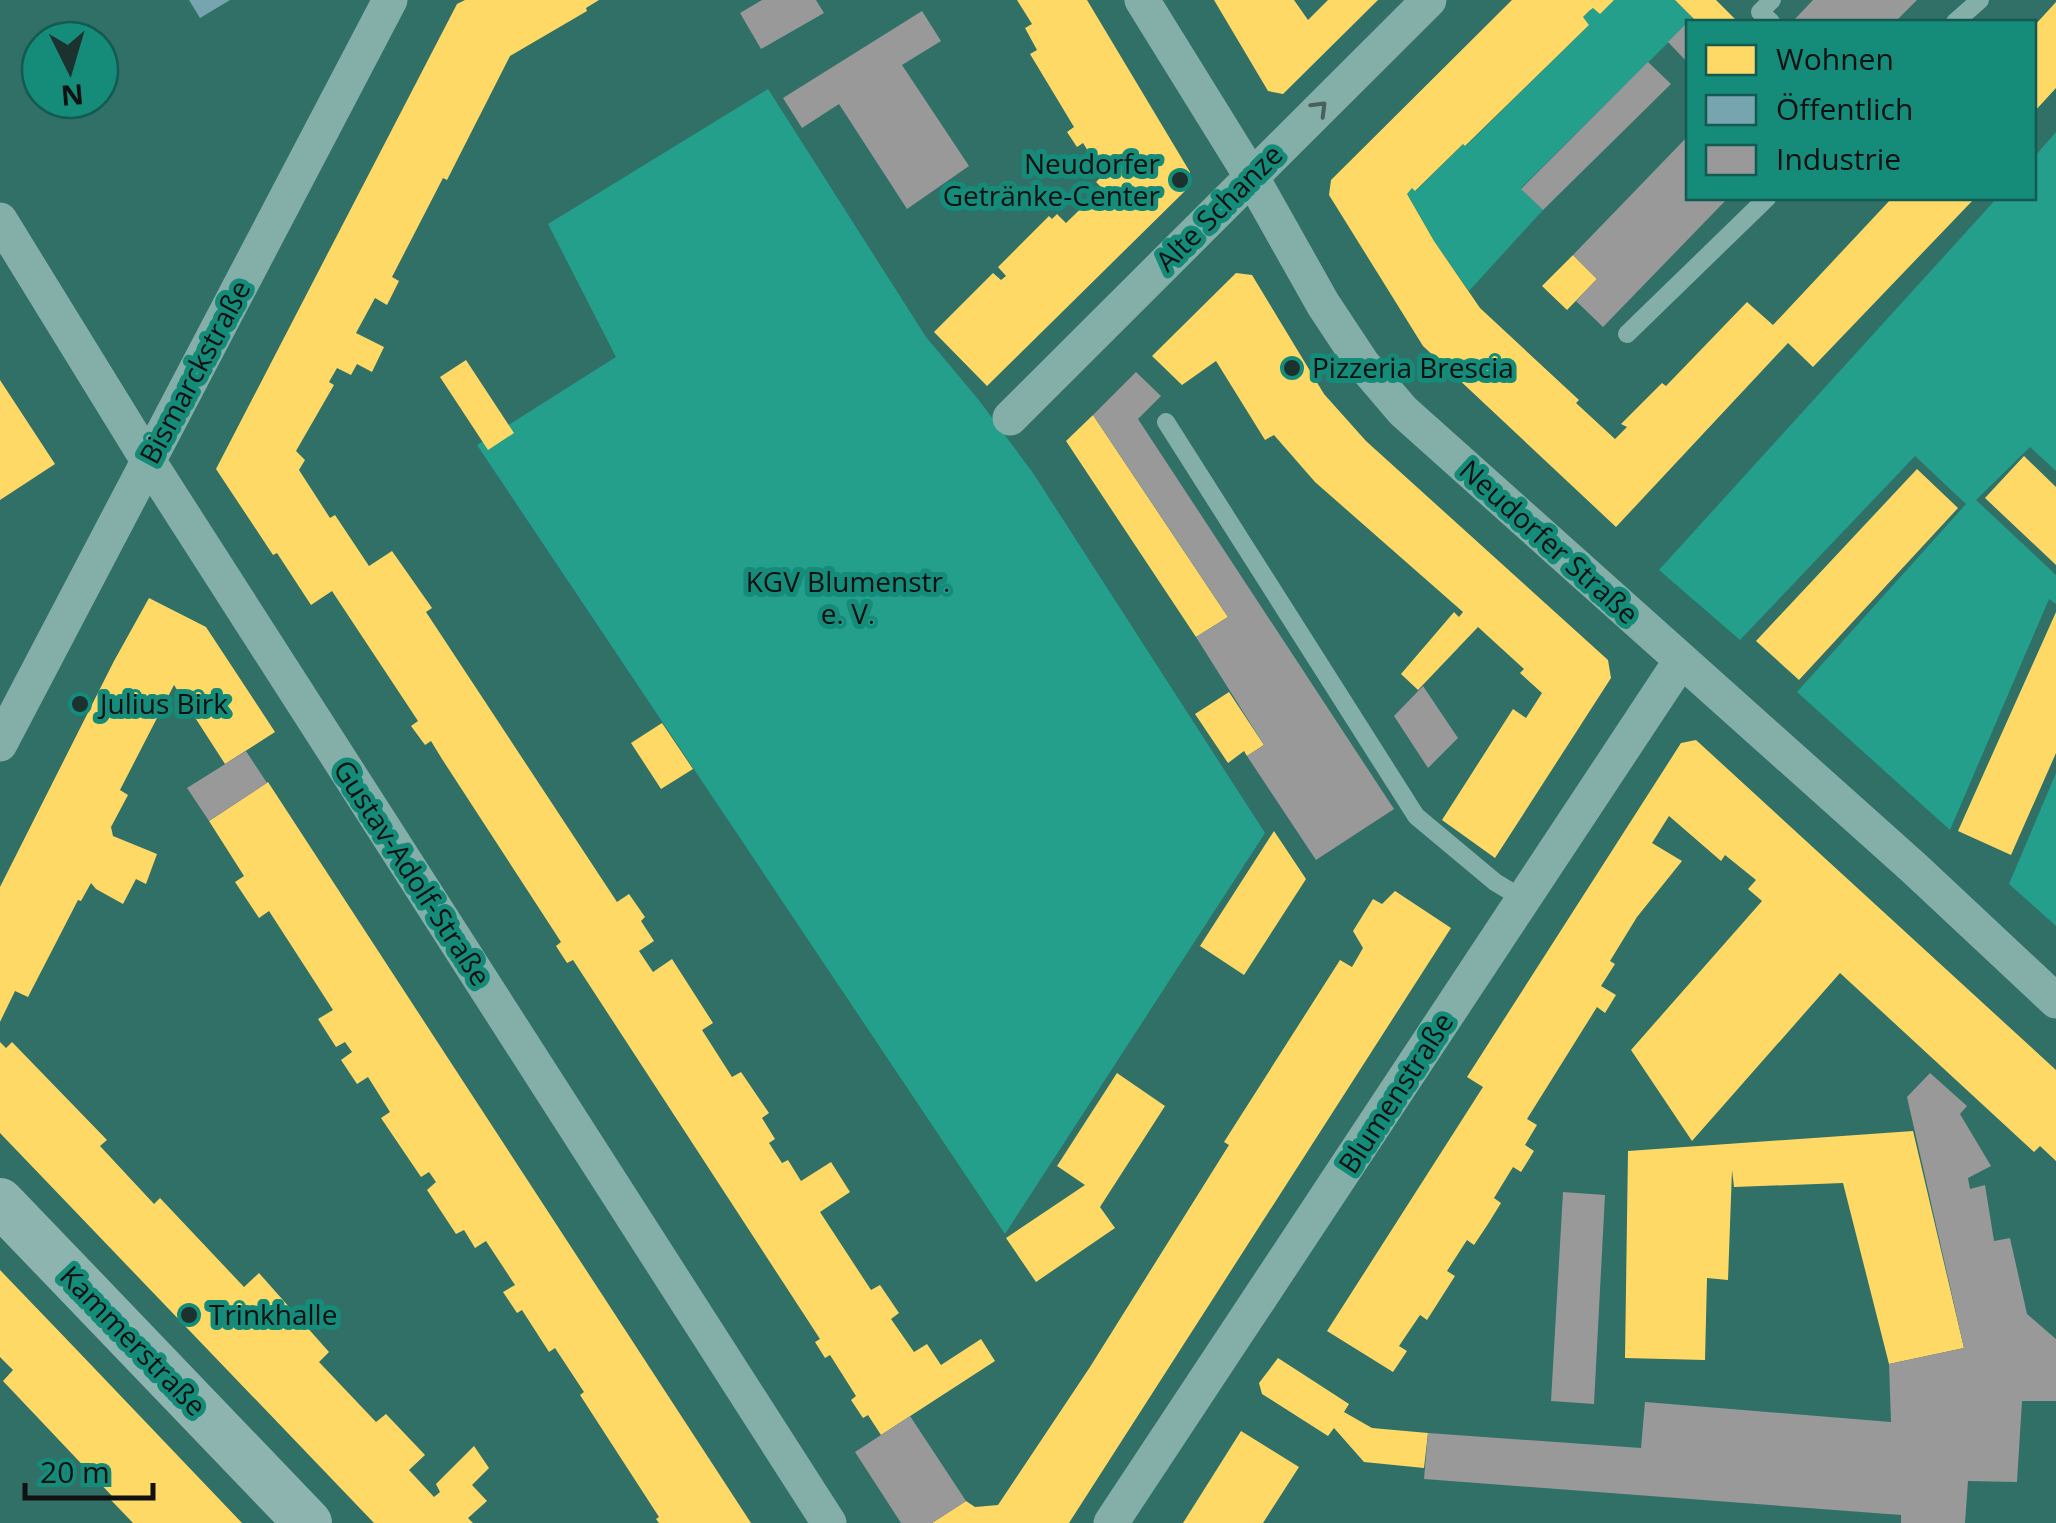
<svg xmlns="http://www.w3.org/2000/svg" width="2056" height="1523" font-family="'Open Sans',sans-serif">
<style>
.green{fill:#239f8c}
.homes{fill:#ffd966}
.public{fill:#76a5af}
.industry{fill:#999}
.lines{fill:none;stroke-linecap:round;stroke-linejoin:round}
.lane{stroke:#84aea8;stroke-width:18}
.street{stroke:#84aea8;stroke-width:35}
.secondary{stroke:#8db4ae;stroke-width:48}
.oneway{stroke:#4a605c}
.poi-dot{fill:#1c322f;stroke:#158b7a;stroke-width:4}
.labels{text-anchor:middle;stroke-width:10;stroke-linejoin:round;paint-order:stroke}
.poi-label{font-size:28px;fill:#111;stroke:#158b7a;text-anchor:start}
.street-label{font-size:28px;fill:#111;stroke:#158b7a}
.park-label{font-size:28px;fill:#111;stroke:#158b7a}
</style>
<rect width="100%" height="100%" fill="#307067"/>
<!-- green -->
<path class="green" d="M1614,0h61l18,18 -172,170 22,22 -74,81 -35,-50 -27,-47 5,-6 4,3 47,-47 3,2 123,-121 -6,-8 10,-9 7,5z
M768,89l158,248 52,62 55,74 232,360 -260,401 -528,-789 139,-88 -68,-133z
M2056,132v339l-26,-24 -54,53 80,75v29l-7,-5 -99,231 -153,-138 169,-188 -51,-48 -175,184 -81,-70 338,-372h37v-41z
M2056,773v153l-47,-42z"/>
<!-- homes -->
<path class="homes" d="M465,0h134l-13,8 1,3 -77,45 -63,124 -4,-2 -51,99 7,4 -12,24 -12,-7 -19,35 28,14 -12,25 -15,-8 -6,11 -14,-7 -8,14 5,3 -38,66 9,9 -6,10 31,48 5,-3 34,51 23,-15 40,57 -6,4 191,290 12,-8 16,23 -4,4 13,20 -15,10 14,21 19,-13 41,64 -11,7 30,47 9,-5 28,41 -7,5 13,21 -6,4 13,20 6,-3 13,21 30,-19 19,30 -30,20 51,78 9,-5 19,28 -8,6 23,33 13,-8 14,21 40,-26 14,22 -114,74 -13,-20 -5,3 -12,-18 5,-4 -26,-41 -5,3 -10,-16 5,-3 -245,-376 -2,-3 -6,3 -11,-17 5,-4 -119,-183 -11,-18 -6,4 -14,-19 7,-5 -86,-130 -21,14 -34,-52 -4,2 -57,-86 241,-465z
M1017,0h70l103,172 -3,17 -200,197 -53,-54 59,-59 8,7 5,-4 -8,-9 51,-51 3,3 5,-5 9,9 36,-35 -6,-6 7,-7 -20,-32 -6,4 -10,-15 7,-5 -44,-73 7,-4 -12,-22 7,-4z
M1214,0h80l14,20 20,-20h50l-95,94 -15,-3z
M1512,0h102l-14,14 -7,-6 -4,3 -6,6 6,8 -124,121 -2,-2 -48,47 -3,-3 -5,6 27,47 46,67 99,92 -3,3 39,36 12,-12 -6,-3 41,-41 4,3 81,-84 26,23 119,-127h83l-162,169 -25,-24 -172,184 -193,-181 -94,-151 2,-15z
M1675,0h41l22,22h-41z
M2056,2v86l-22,24v-86z
M1573,255l24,24 -30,31 -25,-24z
M1236,273l16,2 72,119 42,47 242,219 3,18 -116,180 -53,-38 71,-111 13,9 16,-25 -22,-20 4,-4 -46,-42 -60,63 -17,-16 53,-62 5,5 4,-5 -148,-130 -41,-47 -9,5 -49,-79 -34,24 -30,-29z
M466,360l48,73 -26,17 -48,-73z
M0,380l55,84 -55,36z
M1093,415l135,202 -32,20 -130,-196z
M2024,456l32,31v78l-71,-67z
M1917,469l41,39 -159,172 -43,-39z
M149,598l57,29 69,105 -50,32 -51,-79 -54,105 8,5 -17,32 2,9 44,18 -11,30 -10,-5 -13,25 -27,-15 -5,-6 -10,18 -3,-1 -50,97 -13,-6 -15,31v-135l114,-226z
M2056,612v141l-45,102 -53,-24z
M1229,692l35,53 -17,11 -3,-5 -16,12 -33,-49z
M662,723l31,46 -32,20 -30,-46z
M1696,740l360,330v91l-16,-15 -6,6 -194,-179 -148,168 -61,-91 131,-149 -14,-12 8,-9 -31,-25 -4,6 -52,-45 -17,27 30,18 -45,56 -27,44 5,3 -14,22 15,9 -11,18 -8,-6 -70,112 10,6 -12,20 9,6 -13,21 -8,-5 -19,31 7,5 -13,21 -14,21 -7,-5 -20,31 8,5 -28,44 -7,-5 -21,31 8,5 -14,21 -66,-41 156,-244 -16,-10 214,-334z
M268,782l204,313 279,428h-92l-3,-4 3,-2 -79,-122 4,-3 -29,-44 -6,4 -27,-42 -5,3 -14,-21 12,-7 -29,-44 -11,7 -11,-18 -8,4 -29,-44 9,-8 -7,-10 -8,5 -40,-59 9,-6 -22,-35 -11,7 -16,-24 11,-8 -7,-10 -9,5 -18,-28 15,-9 -64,-99 -10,7 -24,-36 9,-6 -35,-55z
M1274,831l32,48 -62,96 -44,-29z
M1395,891l56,37 -382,595h-137l34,-22 9,6 23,-2 92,-138 139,-222 -5,-3 116,-182 12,7 11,-19 -10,-17 20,-32 9,5z
M0,1042l6,6 6,-6 95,98 -7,6 54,58 6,-6 84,89 15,-14 70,79 -10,10 57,60 10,-8 39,41 -16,15 25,27 6,-5 -4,-8 38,-38 15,22 -17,17 15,16 -19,17 5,5h-99l-374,-390z
M1117,1073l48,33 -65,101 15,21 -79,54 -30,-44 79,-53 -28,-19z
M1913,1131l51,217 -75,16 -46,-181 -109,4 -2,-17 -4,110 -21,-2 -2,82 -80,-2 3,-207z
M0,1270l74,77 168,176h-109l-23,-24 2,-3 -109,-115 10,-11 -13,-13z
M1278,1358l71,46 -5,8 28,16 56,5 -4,35 -60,-6 -30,-34 -6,8 -66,-42 -3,-11z
M1241,1431l58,36 -36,56h-80z"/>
<!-- public -->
<path class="public" d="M189,0h41l-30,18z"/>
<!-- industry -->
<path class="industry" d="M762,0h54l8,13 -63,36 -21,-36z
M1813,0h104l-22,22h-98l-3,-2z
M922,11l19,30 -39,24 67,101 -62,43 -68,-105 -37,24 -19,-30z
M1688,22v41l-20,-21z
M1648,62l23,22 -128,126 -22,-21z
M1688,136v62h40l-125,129 -27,-26 21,-22 -24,-24z
M1136,372l25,24 -23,23 256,390 -78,51 -69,-104 17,-11 -68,-108 32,-20 -135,-202z
M1423,686l35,52 -30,30 -34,-52z
M246,751l21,32 -58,38 -22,-33z
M1930,1073l37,33 -7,8 31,52 -23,12 2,11 15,-4 9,56 16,-3 17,76 29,25v62h-34l-5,81 -49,-1 -3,42h-64v-8l-477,-36 4,-46 213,15 4,-46 246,20 -2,-58 75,-16 -57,-251z
M1563,1192l42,3 -11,209 -43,-3z
M910,1416l56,85 -34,22h-31l-46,-71z"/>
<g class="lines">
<!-- lane -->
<path class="lane" d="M1771,22l-11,-10 12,-12
M1955,22l25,-22
M1627,334l140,-136
M1166,422l250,394 79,66 28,17"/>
<!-- street -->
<path class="street" d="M1142,0l109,176 72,128 39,59 41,48 511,457 142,133
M0,220l149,242 680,1061
M1010,418l419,-418
M0,744l390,-744
M1111,1523l569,-861"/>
<!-- secondary -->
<path class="secondary" d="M0,1202l308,321"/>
</g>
<!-- one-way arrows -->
<defs><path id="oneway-chevron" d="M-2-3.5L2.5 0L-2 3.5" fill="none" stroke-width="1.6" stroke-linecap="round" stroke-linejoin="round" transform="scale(2.5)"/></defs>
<use class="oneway" href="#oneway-chevron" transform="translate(1320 108) rotate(-45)"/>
<!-- markers -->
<g class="poi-dot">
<circle cx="1180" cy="180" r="10"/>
<circle cx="1292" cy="368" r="10"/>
<circle cx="80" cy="704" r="10"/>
<circle cx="189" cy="1315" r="10"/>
</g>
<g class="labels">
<!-- poi labels -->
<g class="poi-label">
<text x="1160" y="174" text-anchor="end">Neudorfer<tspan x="1160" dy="32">Getränke-Center</tspan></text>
<text x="1312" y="378">Pizzeria Brescia</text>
<text x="100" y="714">Julius Birk</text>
<text x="209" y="1325">Trinkhalle</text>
</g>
<!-- street labels -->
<g class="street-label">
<text transform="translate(1219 208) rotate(-45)" y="10">Alte Schanze</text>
<text transform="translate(195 372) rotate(-62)" y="10">Bismarckstraße</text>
<text transform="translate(1549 542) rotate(42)" y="10">Neudorfer Straße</text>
<text transform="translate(412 873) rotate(57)" y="10">Gustav-Adolf-Straße</text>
<text transform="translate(1396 1093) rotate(-57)" y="10">Blumenstraße</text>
<text transform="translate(133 1341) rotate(46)" y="10">Kammerstraße</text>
</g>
<!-- park labels -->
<g class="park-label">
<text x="848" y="592">KGV Blumenstr.<tspan x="848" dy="32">e. V.</tspan></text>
</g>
</g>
<!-- legend -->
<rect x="1686" y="20" width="350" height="180" fill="#158b7a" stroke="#135a50" stroke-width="2.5"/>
<rect x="1706" y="45" width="50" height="30" fill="#ffd966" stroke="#135a50" stroke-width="2.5"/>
<text x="1776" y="70" font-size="30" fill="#111111">Wohnen</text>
<rect x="1706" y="95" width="50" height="30" fill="#76a5af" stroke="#135a50" stroke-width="2.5"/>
<text x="1776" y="120" font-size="30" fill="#111111">Öffentlich</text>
<rect x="1706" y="145" width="50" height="30" fill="#999999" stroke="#135a50" stroke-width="2.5"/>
<text x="1776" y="170" font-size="30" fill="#111111">Industrie</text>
<!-- north arrow -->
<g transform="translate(70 70) rotate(175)"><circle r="48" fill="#158b7a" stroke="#135a50" stroke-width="2.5"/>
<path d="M0-8L18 38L0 25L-18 38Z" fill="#1c322f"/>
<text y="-15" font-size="28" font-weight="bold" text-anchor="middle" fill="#111111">N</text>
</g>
<!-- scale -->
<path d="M25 1483v15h128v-15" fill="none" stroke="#111111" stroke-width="5"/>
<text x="40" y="1483" font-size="30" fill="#111111" stroke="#158b7a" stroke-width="8" paint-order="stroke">20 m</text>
</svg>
